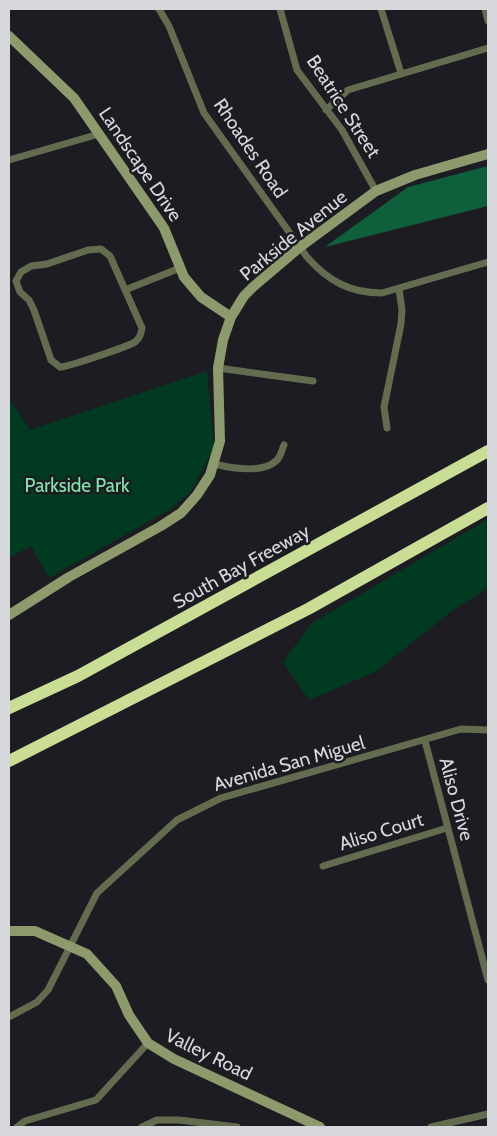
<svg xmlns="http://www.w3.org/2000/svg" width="497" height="1136" font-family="Cabin,sans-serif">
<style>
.green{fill:#003a20}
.forest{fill:#0d603b}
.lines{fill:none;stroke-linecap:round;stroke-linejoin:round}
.street{stroke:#646c50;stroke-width:7}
.secondary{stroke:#8c9a6c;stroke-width:10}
.highway{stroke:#c9dd95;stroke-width:12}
.labels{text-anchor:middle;stroke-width:5;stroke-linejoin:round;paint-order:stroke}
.street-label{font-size:19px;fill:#d7d8dc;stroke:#1c1c22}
.park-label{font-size:19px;fill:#80e6ac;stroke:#1c1c22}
</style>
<rect width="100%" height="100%" fill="#1c1c22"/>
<!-- green -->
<path class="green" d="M207,371l7,77 -23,44 -22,18 -120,68 -18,-32 -22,12v-160l21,32z
M488,519v69l-32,20 -81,64 -66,28 -26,-38 29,-39z"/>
<!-- forest -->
<path class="forest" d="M488,166v40l-163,41 83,-60z"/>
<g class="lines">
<!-- street -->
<path class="street" d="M159,9l10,17 35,87 103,144c21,24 43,36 75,36l106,-31
M280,9l17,61 45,60 34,61
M381,9l20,64
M485,9l3,12
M326,110l22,-20 140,-42
M9,160l90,-26
M101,249l9,7 32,72c-1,6 -2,10 -7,14 -6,4 -70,26 -75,25l-9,-7 -17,-50 -5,-10 -9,-8 -4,-11 5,-9 10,-6 16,-2 41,-14z
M125,290l55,-22
M218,368l95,13
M387,428l-3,-21 17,-83 1,-14 -3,-21
M214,464c17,4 50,10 63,-4 4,-4 5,-11 7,-15
M425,741l63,239
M323,866l124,-38
M9,1017l28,-15 11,-12 49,-97 80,-73 44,-22 240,-69 27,1
M17,1127l8,-6 71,-21 52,-57
M142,1127l15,-7h22l58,7
M431,1127l57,-13"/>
<!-- secondary -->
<path class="secondary" d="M9,36l65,62 90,130 20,49 17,20 30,20
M9,615l60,-38 92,-51 20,-13 16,-18 13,-20 10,-34 -2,-73 5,-28 8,-23 13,-21 9,-9 47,-40 76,-56 39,-16 73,-21
M9,931h26l52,23 29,32 13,29 19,28 26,16 146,68"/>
<!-- highway -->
<path class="highway" d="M9,708l69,-32 410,-225
M9,761l299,-152 180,-101"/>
</g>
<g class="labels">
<!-- street labels -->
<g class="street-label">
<text transform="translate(344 106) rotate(57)" y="7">Beatrice Street</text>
<text transform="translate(251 148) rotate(56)" y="7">Rhoades Road</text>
<text transform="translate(141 164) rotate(56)" y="7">Landscape Drive</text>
<text transform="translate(293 235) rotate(-39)" y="7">Parkside Avenue</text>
<text transform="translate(241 566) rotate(-29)" y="7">South Bay Freeway</text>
<text transform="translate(289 763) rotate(-16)" y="7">Avenida San Miguel</text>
<text transform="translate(457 799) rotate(75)" y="7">Aliso Drive</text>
<text transform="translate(381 831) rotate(-17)" y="7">Aliso Court</text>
<text transform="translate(209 1054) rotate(26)" y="7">Valley Road</text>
</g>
<!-- park labels -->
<g class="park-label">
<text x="77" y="492">Parkside Park</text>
</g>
</g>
<!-- border -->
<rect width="497" height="1136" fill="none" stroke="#d7d8dc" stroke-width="20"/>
</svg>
